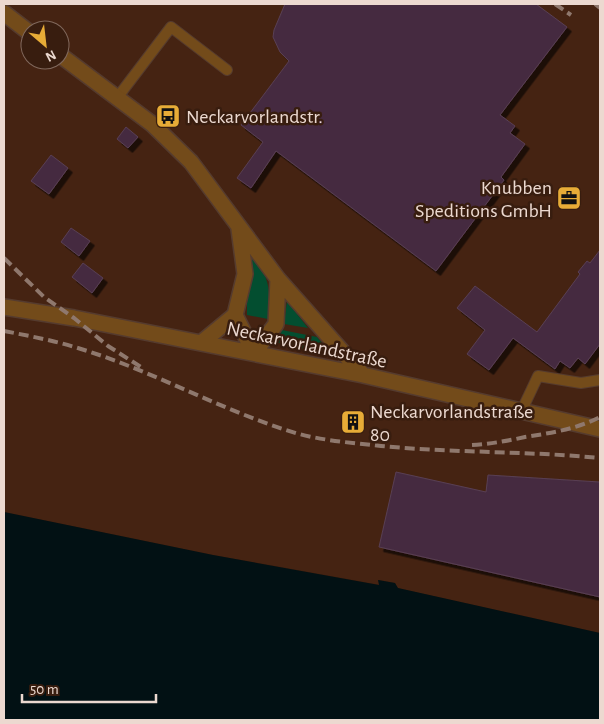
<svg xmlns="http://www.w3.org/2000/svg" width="604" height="724" font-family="'Alegreya Sans',sans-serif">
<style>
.built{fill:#452312;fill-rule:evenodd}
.green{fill:#034e30}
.water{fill:#021114}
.building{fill:#452c40;stroke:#593f54;filter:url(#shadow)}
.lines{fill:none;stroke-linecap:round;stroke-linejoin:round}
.service-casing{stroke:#553b2e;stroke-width:12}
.minor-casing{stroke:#553b2e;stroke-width:18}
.service{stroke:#734b1a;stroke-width:10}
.minor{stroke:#734b1a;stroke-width:15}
.rail{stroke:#8f786d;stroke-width:4;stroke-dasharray:10 5;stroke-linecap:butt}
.labels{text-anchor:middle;stroke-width:5;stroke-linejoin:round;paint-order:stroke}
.poi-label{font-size:20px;fill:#ecd9d0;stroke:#381d0f;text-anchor:start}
.street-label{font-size:20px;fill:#ecd9d0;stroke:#381d0f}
</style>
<defs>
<filter id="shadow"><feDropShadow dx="4.5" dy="4.5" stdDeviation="0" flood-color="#0009"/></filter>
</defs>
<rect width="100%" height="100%" fill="#381d0f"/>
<!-- built -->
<path class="built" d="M4,4h596v629l-203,-45 -2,-5 -16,-3 1,5 -167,-30 -209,-43zM30,30h30v30h-30z"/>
<!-- green -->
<path class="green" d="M252,252c16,25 20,36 16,67l-21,-4v-12l4,-22 -2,-28z
M287,301l21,27 -24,-4z
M282,330l35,7 10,12 -2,5 -50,-12z"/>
<!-- water -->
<path class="water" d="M4,512l209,43 166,30 -1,-5 17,3 3,5 202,45v87h-596z"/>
<!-- building -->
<path class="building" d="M285,4h251l31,23 -67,88 15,11 -5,7 15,11 -24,33 3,3 -68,91 -160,-120 -25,37 -14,-10 26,-36 -22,-17 48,-64 -9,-9 -7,-15 1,-7z
M126,127l12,10 -10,11 -11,-9z
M51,155l17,13 -19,26 -18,-13z
M71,228l19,13 -11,15 -18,-14z
M600,250v94l-15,20 -7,-6 -8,10 -10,-7 -5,8 -42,-31 -24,32 -22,-16 18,-24 -28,-22 18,-22 62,46 43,-58 -2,-2 9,-11 3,2z
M83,263l20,15 -11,15 -20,-16z
M396,472l90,20 2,-17 112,7v115l-221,-50z"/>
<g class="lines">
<defs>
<path id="service" d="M117,98l54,-71 56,43
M521,412l17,-36 43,7 19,-3"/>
<path id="minor" d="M4,13l26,20
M60,55l92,69 39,38 87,117 85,96
M4,307l70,11 289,57 237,54
M235,315l19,38
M201,343l34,-28 10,-41 -6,-45
M254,353l22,-29 2,-45"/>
</defs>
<!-- service casing -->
<use href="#service" class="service-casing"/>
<!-- minor casing -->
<use href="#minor" class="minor-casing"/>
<!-- service -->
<use href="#service" class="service"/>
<!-- minor -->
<use href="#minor" class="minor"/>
<!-- rail -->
<path class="rail" d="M555,4l16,11
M595,4l5,4
M4,258l40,39 30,21 34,28 33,21
M4,331c26,5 52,10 77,18 75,23 143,63 218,85 27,7 55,9 82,12 73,7 147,5 219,12
M472,445c18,-1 35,-4 53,-8 26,-4 52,-8 75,-20"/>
</g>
<!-- icons -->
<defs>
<symbol id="bus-square" viewBox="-11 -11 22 22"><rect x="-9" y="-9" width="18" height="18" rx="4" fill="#e7ac37" stroke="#381d0f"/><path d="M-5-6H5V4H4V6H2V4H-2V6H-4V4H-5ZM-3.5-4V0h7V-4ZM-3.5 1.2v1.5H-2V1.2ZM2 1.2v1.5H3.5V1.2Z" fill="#111"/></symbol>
<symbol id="office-square" viewBox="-11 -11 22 22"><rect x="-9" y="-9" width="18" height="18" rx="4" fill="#e7ac37" stroke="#381d0f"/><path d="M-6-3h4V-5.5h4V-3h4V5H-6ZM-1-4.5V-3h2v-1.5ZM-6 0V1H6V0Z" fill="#111"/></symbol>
<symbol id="building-square" viewBox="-11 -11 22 22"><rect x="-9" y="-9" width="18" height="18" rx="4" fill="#e7ac37" stroke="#381d0f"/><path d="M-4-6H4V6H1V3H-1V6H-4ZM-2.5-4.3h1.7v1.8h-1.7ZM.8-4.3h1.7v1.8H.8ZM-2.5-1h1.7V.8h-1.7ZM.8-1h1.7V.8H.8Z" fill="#111"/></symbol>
</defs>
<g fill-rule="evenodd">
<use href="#bus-square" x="154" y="102" width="28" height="28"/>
<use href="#office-square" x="555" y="184" width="28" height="28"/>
<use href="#building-square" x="339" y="408" width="28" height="28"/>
</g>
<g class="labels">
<!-- poi labels -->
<g class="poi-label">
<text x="186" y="123">Neckarvorlandstr.</text>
<text x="552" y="194" text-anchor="end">Knubben<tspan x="552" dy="23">Speditions GmbH</tspan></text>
<text x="370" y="418">Neckarvorlandstraße<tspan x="370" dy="23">80</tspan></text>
</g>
<!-- street labels -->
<g class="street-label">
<text transform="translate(307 344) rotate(12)" y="7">Neckarvorlandstraße</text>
</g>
</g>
<!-- border -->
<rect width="604" height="724" fill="none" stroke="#ecd9d0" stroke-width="10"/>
<!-- north arrow -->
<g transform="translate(45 45) rotate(152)"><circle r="24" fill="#381d0f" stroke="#80685c"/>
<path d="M0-4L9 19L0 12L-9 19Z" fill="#e7ac37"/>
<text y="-8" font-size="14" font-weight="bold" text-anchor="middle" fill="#ecd9d0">N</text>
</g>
<!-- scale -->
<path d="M22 694v8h134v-8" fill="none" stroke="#ecd9d0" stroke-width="2.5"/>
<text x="30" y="694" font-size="15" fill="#ecd9d0" stroke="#381d0f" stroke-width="4" paint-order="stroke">50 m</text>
</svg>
